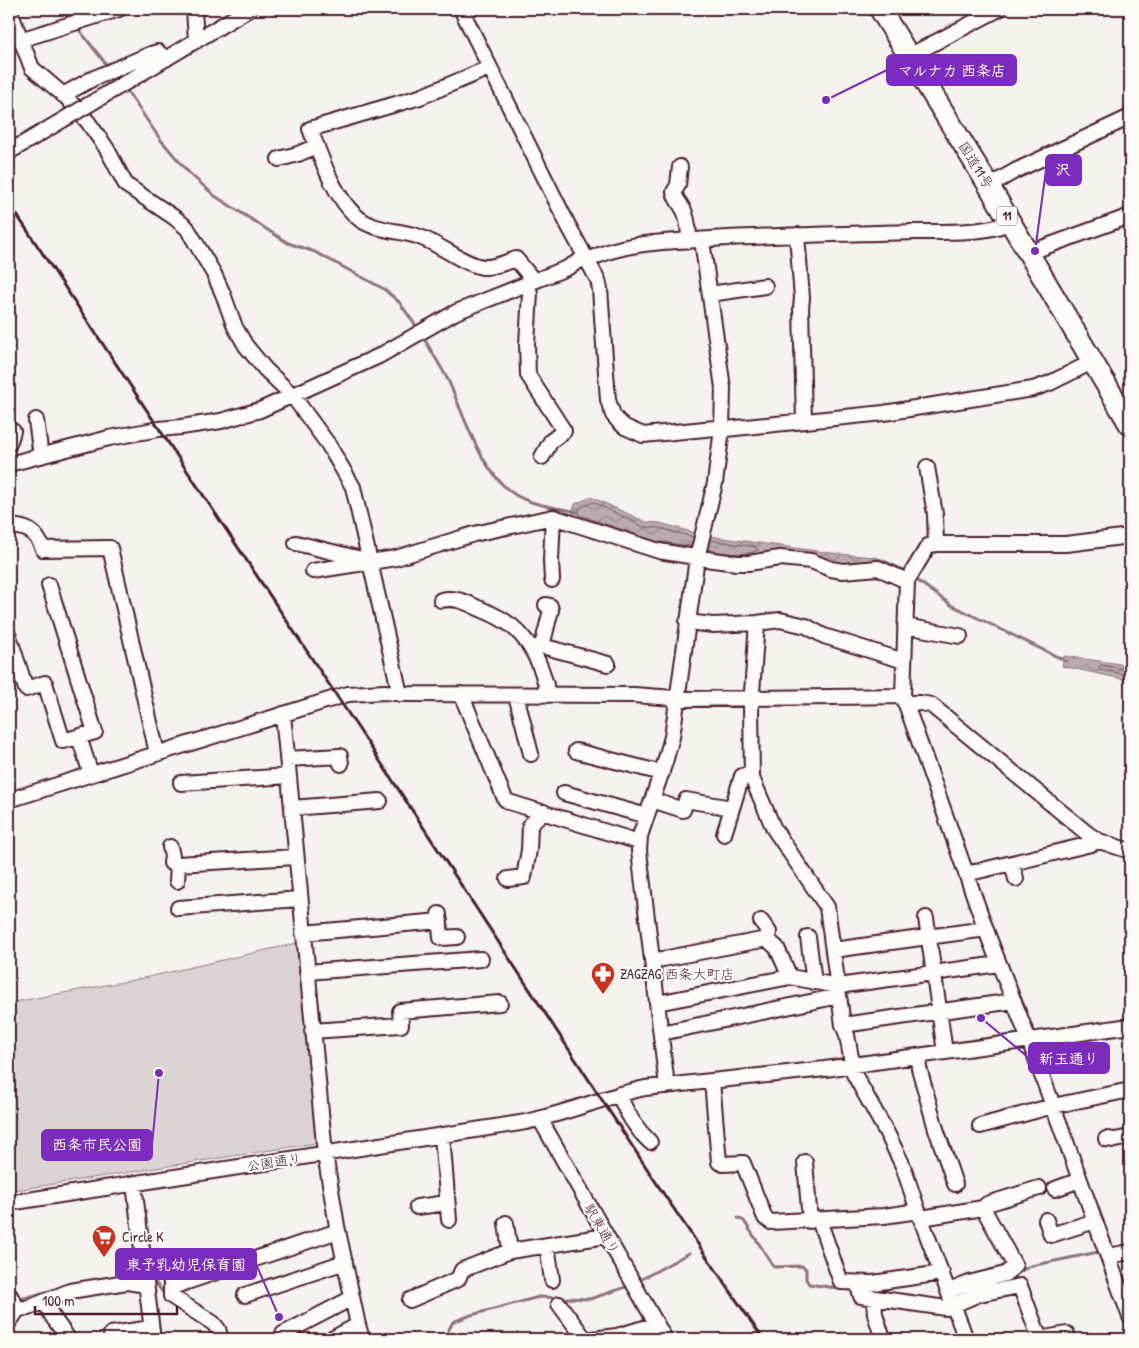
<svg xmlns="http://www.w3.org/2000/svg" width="1139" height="1348" font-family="'Patrick Hand','Klee One',sans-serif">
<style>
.park{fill:#dcd4d2;stroke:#937a7e}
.water{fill:url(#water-waves);stroke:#8e7378}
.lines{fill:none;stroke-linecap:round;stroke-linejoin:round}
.shore{stroke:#77575f;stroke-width:1}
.stream{stroke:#8e7378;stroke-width:3}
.minor-casing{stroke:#4a1f2b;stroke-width:18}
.highway-casing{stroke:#4a1f2b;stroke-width:24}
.minor{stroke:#fdfcf7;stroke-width:14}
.highway{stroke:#fdfcf7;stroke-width:20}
.rail{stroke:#4a1f2b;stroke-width:3}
.minor-bridge-casing{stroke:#4a1f2b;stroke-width:18;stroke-linecap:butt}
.minor-bridge{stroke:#fdfcf7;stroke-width:14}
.labels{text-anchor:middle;stroke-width:4;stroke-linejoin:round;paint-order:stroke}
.shield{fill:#fdfcf7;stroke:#806168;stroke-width:1}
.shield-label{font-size:12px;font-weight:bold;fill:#4a1f2b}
.street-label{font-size:14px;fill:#4a1f2b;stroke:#fdfcf7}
.poi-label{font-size:14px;fill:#4a1f2b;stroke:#fdfcf7;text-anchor:start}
.leader{fill:none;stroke:#7b2cbf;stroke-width:2}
.callout-dot{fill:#7b2cbf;stroke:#fdfcf7;stroke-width:2}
.callout{fill:#7b2cbf;stroke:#7b2cbf;stroke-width:2}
.callout-label{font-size:15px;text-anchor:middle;font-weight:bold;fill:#fff}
</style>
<defs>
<pattern id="water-waves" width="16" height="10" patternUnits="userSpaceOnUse" patternTransform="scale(1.25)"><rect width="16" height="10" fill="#bbabac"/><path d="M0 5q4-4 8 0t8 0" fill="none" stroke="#9a8b8c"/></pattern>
</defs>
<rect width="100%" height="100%" fill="#f6f3ef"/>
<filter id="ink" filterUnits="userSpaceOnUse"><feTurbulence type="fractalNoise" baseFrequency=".02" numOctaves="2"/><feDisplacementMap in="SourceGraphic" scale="10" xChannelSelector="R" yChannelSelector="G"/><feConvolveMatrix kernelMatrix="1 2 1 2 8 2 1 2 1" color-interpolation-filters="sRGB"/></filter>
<g filter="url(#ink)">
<!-- park -->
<path class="park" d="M297,943l19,200 -307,48v-188l135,-25z"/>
<!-- water -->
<path class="water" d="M591,497l55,25 14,1 39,11 23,4 117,16 35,3 8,2 26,12 -2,2 -46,-7 -107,-8 -93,-11 -100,-35 12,3 3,-11z
M1064,656l63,9 3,3v15l-8,-4 -60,-13z"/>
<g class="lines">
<!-- shore -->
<path class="shore" d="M692,546l-34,-4 -79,-27v-6l14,-7 51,25 15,1 35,9
M708,549c9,5 41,7 50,1l-2,-3 -46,-7
M1102,665l21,4 2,3 -2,2 -23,-4 -1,-3z"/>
<!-- stream -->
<path class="stream" d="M61,9l10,12
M77,27l32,41
M125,88l35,51 29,34 26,23 73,47 27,9 69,37 15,13 20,28
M422,335c9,16 19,31 27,47 16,36 32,90 65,112 16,11 45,14 63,18
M914,578l37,27 115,56
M738,1218l6,3 30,46 28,-1 4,3v10l3,5 47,7
M642,1279l47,-26
M149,1280l5,1 13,17
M993,1284c14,-3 24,-12 38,-18l72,-15
M17,1300l40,-11
M448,1331l5,-9 18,-7 68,-18 51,2 36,-12
M428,1339l13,-5"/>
<defs>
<path id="minor" d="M9,9l23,59 35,30 21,24 19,27 19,36 49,33 12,10 27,46 9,20 12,33 11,19 19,23 27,26 36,49 25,43 47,207
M194,9l2,32
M461,9l107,216 30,55 2,9 8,111 5,15 6,7 6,5 18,8 72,-7 11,1 158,-16 149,-24 17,-6 42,-21
M20,40l99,-31
M909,56l90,-47
M489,68l-69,29 -110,32c11,28 23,66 46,87 16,15 42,14 61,20 22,7 45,28 66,31 11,1 23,-5 33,-8l18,22
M130,80l119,-71
M63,95l29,-16 59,-25 7,-2 8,7
M279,159l19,-5 19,-8
M680,167l-2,18 -4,7c1,7 8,13 11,21 3,9 4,18 4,28
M989,186l26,-15 115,-54
M797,235l5,63 -1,10 3,113
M1028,253l102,-37
M588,260c38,-19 81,-18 123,-21 67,-4 134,-5 201,-7 27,0 76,2 98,-10
M527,284l3,9 -3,51 1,31 36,56 -13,10 -9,16
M710,294l55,-8
M36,420l5,36
M9,444l4,-13
M9,464l100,-26 50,-9 22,-2 40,-6 39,-11 119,-54 77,-44 111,-44 19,-11
M927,467l8,47 1,30
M9,526c18,1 27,5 34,23l67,-1 47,205
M1130,536l-64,8h-130l-8,2 -21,35 -4,115 86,242 40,102 101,277
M296,543l69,17
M313,571l83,-13 78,-24 79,-17 106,34 54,9 24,3h12l31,-5 31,3 20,8 12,2 35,-3 29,13
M552,580l-1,-20 2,-43
M441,600c14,-3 25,2 37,8 9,4 17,7 25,12 26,15 40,46 45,75
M687,622l26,3 44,-2 23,-3 26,6 18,10 80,25
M757,623l-6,83 1,72 22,51 53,78 16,118 4,10 7,39 34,61 15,31 15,45 48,128
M905,626l55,10
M9,636l17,53 19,-6 18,58 32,-9 -46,-147
M542,646l9,-36 -1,-4 -4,-1
M532,650l4,-3 6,-1 66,18
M461,694l44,105 4,3 130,40
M516,695l15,59
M905,703h15l11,2 157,129 11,7 31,10
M283,714l42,440 12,72 21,99 4,14
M79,737l12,37
M576,751l86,22
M287,759l53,-3 1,8
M181,783l108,-7
M564,793l83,23
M9,800l339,-106 37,-2 21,2 228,1 53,4 216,-3
M652,800l31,10 3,-10 46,8
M292,808l88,-7
M724,834l18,-58 10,-4
M170,847l2,9 -1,7 7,1 118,-7
M1012,863l4,16
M966,874l125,-30 8,-3
M508,879l16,-2 5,-27 1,-25 14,-13
M177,881l1,-17
M178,908l122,-9
M439,914l2,24 16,-1
M926,918l19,134
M761,921l8,11 -2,7 10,9 13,29
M303,933l137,-12
M808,937l6,45
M833,950l153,-21
M652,961l115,-22
M307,972l174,-13
M657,1003l133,-26 48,9 161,-22
M843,1025l171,-24
M312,1031l89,-6 -1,-14 100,-8
M661,1033l178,-37
M918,1056l1,12 17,61 19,55
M712,1081l7,81 4,2 20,-1 22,55 6,4 113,-6 34,-5
M667,1086l-28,-235 1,-15 25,-74 7,-25 25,-179 18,-75 7,-54 1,-41 -21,-148
M619,1094c7,19 16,34 31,48
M540,1119l125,220
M980,1126l73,-20 77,-16
M442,1135l7,85
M1106,1139l9,1 15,-3
M805,1162l5,59
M134,1184l19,155
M1055,1189l25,-9
M9,1203l511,-80c43,-8 83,-26 125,-35l180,-19 305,-43
M417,1207l30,-4
M983,1208l4,-4 52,-16
M921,1218l62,-10 32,58 -10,8 -36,9 -20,8
M819,1220l22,62 32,1 69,-10
M1046,1220l5,15 44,-14
M506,1223l4,28
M547,1245l5,35
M1108,1256l22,-4
M144,1273l12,-1 10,-4 5,14v14l42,27 5,6 3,10
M857,1283l4,13 85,12 33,-14 41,-8 20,53
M172,1287l166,-56
M9,1294l9,15 10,-1 42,-17 57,-9 19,3
M245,1295l100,-33
M874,1299l1,15 8,25
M410,1300l48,-21 4,-9 48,-19 96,-15
M46,1301c3,16 15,25 22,38
M559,1304l26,35
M10,1321l8,-12
M111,1334l40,-6
M283,1334l69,-36
M332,1339l26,-14
M592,1339l25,-3 34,-10 5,-3
M1039,1339l28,-5"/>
<path id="highway" d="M880,9l109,177 141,239"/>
</defs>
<!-- minor casing -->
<use href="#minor" class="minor-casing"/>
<!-- highway casing -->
<use href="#highway" class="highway-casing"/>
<!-- minor -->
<use href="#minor" class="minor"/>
<!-- highway -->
<use href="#highway" class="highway"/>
<!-- rail -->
<path class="rail" d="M9,203l363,546 289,441 102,149"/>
<defs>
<path id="minor-bridge" d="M9,152l121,-72"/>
</defs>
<!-- minor-bridge casing -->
<use href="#minor-bridge" class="minor-bridge-casing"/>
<!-- minor-bridge -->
<use href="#minor-bridge" class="minor-bridge"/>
</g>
</g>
<!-- icons -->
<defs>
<symbol id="pharmacy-pin" viewBox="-11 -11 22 30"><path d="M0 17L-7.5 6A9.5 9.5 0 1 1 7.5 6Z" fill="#c8321e" stroke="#fdfcf7"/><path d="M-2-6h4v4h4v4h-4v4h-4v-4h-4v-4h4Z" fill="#fff"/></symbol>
<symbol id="supermarket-pin" viewBox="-11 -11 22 30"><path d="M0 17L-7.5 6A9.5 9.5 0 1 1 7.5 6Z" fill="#c8321e" stroke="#fdfcf7"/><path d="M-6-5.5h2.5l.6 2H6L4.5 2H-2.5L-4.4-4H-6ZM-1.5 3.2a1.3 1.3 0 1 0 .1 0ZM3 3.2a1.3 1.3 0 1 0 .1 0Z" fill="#fff"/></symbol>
</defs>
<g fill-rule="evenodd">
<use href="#pharmacy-pin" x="589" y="960" width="28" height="38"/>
<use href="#supermarket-pin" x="90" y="1223" width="28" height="38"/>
</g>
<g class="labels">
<!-- shield labels -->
<rect class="shield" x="997" y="206.5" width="20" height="19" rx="4"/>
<g class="shield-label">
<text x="1007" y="220">11</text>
</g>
<!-- street labels -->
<g class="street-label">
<text transform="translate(976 165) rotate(58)" y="5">国道11号</text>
<text transform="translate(274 1162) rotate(-9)" y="5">公園通り</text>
<text transform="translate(602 1229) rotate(60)" y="5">駅東通り</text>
</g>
<!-- poi labels -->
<g class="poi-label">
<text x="620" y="979">ZAGZAG 西条大町店</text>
<text x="122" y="1242">Circle K</text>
</g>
</g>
<!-- callouts -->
<path class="leader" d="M826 100L887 70M1035 251L1046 170M981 1018L1029 1058M159 1073L152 1145M279 1317L256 1264"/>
<g class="callout-dot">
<circle cx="826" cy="100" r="5"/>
<circle cx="1035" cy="251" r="5"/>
<circle cx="981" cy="1018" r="5"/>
<circle cx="159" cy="1073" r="5"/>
<circle cx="279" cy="1317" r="5"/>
</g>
<g class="callout">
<rect x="887" y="55" width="129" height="30" rx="5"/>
<rect x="1046" y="155" width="35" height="30" rx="5"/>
<rect x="1029" y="1043" width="80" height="30" rx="5"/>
<rect x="42" y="1130" width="110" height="30" rx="5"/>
<rect x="116" y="1249" width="140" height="30" rx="5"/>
</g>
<g class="callout-label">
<text x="952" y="76">マルナカ 西条店</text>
<text x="1063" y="175">沢</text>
<text x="1069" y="1064">新玉通り</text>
<text x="97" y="1150">西条市民公園</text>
<text x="186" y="1270">東予乳幼児保育園</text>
</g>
<!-- margin -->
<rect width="1139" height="1348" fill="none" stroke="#fdfcf7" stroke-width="30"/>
<rect x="15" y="15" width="1109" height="1318" fill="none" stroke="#4a1f2b" stroke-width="2" filter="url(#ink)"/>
<!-- scale -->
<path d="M35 1306v8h142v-8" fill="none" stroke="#4a1f2b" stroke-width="2.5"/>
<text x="42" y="1306" font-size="15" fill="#4a1f2b" stroke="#fdfcf7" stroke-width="4" paint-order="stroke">100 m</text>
</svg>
